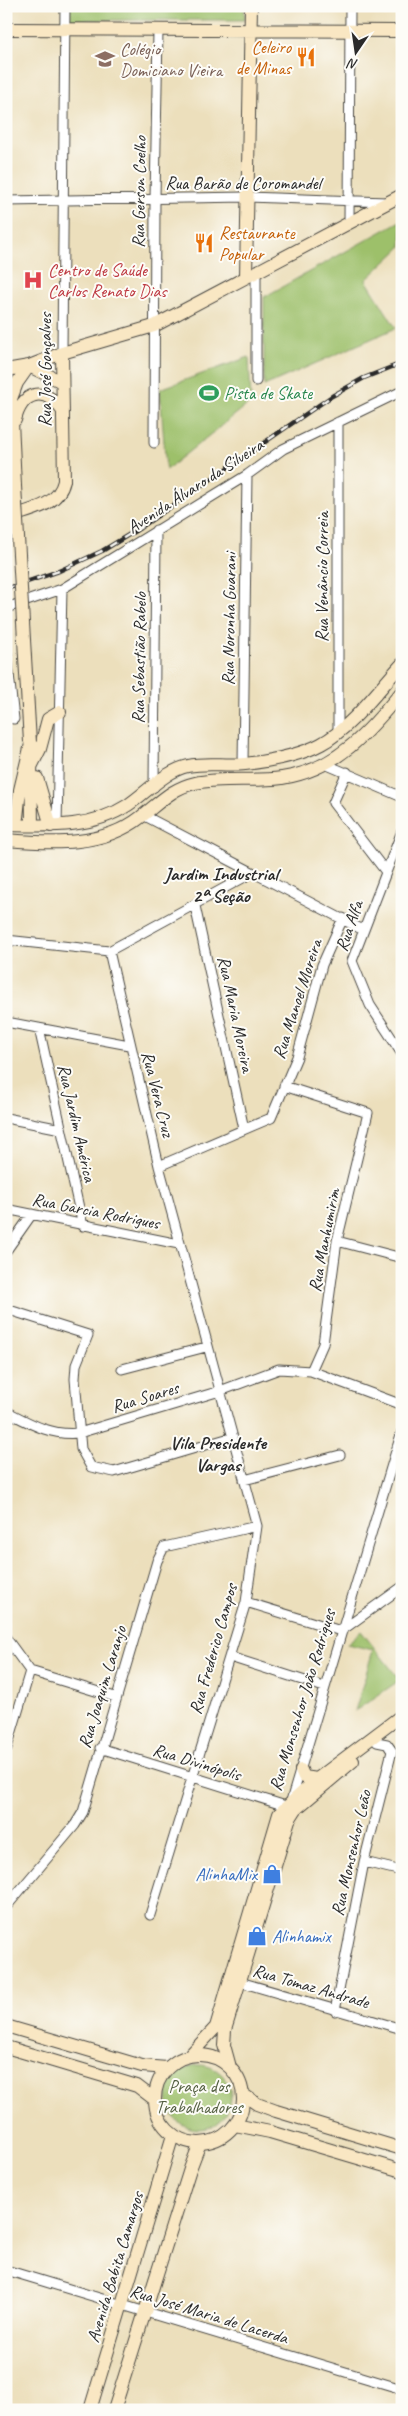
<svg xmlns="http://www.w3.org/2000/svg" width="408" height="2416" font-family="Caveat,sans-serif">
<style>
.green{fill:#9dc06a;stroke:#64764a}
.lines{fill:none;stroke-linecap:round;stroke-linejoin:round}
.street-casing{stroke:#484641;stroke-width:11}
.secondary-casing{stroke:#484641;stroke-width:14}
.street{stroke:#fff;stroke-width:9}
.secondary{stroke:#f9e7c3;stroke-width:12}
.rail-casing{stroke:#2b2b2b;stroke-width:4.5}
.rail{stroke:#fdfcf7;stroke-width:2.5;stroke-dasharray:8;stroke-linecap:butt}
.secondary-bridge-casing{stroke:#484641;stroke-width:14;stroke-linecap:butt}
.secondary-bridge{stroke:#f9e7c3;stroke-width:12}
.labels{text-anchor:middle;stroke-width:4;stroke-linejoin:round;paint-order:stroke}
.food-label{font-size:18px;fill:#c56008;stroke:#fdfcf7;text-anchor:end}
.education-label{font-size:18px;fill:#785e54;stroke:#fdfcf7;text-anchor:start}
.street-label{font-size:18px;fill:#2b2b2b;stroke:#fdfcf7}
.health-label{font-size:18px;fill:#be3a42;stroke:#fdfcf7;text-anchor:start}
.leisure-label{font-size:18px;fill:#27864d;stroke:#fdfcf7;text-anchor:start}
.shop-label{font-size:18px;fill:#366cbe;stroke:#fdfcf7;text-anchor:end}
.park-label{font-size:18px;fill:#535f41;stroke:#fdfcf7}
.neighbourhood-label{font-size:19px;font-weight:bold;fill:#2b2b2b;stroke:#fdfcf7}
</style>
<rect width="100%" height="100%" fill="#fdfcf7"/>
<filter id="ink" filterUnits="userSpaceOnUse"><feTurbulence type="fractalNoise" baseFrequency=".02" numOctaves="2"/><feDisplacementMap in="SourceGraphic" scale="10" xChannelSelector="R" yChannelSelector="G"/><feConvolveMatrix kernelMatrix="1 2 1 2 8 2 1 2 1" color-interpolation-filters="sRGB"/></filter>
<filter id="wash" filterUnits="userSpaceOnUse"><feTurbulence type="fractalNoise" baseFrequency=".0096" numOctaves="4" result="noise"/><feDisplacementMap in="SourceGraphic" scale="20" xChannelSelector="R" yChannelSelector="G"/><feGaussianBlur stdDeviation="1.12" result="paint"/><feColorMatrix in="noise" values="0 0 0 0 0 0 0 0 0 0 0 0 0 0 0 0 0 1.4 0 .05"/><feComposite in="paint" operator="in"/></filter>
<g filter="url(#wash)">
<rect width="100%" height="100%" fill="#ecdfbc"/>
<!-- green -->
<path class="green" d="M70,6h174l1,14h-175z
M402,220l-1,27 -35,33 30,48 -132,58v-89z
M249,357l2,45 -85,68 -6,-81z
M361,1631l39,49 -45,31 18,-61 -26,-6z
M167 2097a32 32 0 1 1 64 0a32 32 0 1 1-64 0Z"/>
</g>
<g filter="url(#ink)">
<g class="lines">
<defs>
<path id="street" d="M6,201l241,-4 139,5
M349,224l1,-218
M62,353l3,-347
M256,381v-109
M338,422v310
M154,443l1,-245 3,-167
M6,608l56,-19 185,-114 36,-26 119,-58
M6,647l8,72 -8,-1
M243,764l4,-289
M325,764l77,33
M347,772l-14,31 53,69
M154,787l2,-257
M143,815l220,115
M57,825l5,-236
M402,831l-50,130 18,44 32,49
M195,906l49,223
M6,940l103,11 143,-78
M109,951l50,215 98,360 -11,76 -96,313
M6,1022l123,23
M39,1028l44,198
M284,1086l84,27 -31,128 -14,103 -12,27
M6,1118l55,11
M159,1166l112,-48 26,-61 25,-92 21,-47
M6,1209l173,35
M337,1241l65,17
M6,1251l26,-37
M6,1309l82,26 -12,30 -1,14 6,70 10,18 23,5 119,-35
M122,1369l84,-22
M6,1411c25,13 45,25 73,22l141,-42 59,-22 32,2 91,34
M244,1480l96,-25
M246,1602l95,29 61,-44
M6,1638l24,33 85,26
M230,1657l94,30
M100,1748l186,58
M6,1751l24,-80
M291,1801l111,-370
M364,1862l38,9
M6,1907l69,-82 8,-13 74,-251 7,-14 93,-21
M240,1982l162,47
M335,2011l29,-149 28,-111 -5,-7 -10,-2
M6,2270l396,119"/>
<path id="secondary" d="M6,29l396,2
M246,277l5,-271
M29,366l33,16
M6,370l23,-4 33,-13 92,-27 248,-131
M6,390l5,9 4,87
M11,399l6,-16 12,-17
M15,420c7,-28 29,-35 47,-10
M6,518c23,-8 52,-11 58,-37l-2,-128
M31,756l1,69
M32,765l8,-16 8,-30 12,-7
M37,778l14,48
M6,825c42,1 85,4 122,-20 18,-12 37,-34 60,-39 18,-4 38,0 57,-2 25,-3 54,-8 76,-20 29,-15 59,-56 81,-80
M10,825l7,-8 3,-27 11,-46
M6,840c46,4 97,7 135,-23 18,-14 31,-29 54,-34 28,-6 59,-1 87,-5 54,-8 88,-47 120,-87
M301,1770l3,7 13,2
M6,2026l136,40 25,2
M6,2047l131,39 17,13
M191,2054l25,-27 63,-213 38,-35 85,-64
M155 2099a44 44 0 1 1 88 0a44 44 0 1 1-88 0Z
M230,2067l-6,-22 1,-15 64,-210 7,-11 57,-48
M244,2095l13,9 19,7 126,38
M235,2125l35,7 132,39
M90,2410l83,-275
M114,2410l76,-241 10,-26"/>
</defs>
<!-- street casing -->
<use href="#street" class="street-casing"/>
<!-- secondary casing -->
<use href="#secondary" class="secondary-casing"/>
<!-- street -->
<use href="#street" class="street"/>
<!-- secondary -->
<use href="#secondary" class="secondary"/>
<defs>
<path id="rail" d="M6,589l53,-18 43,-20 38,-23 192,-132 32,-18 38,-15"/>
</defs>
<!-- rail casing -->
<use href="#rail" class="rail-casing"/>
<!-- rail -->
<use href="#rail" class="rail"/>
<defs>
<path id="secondary-bridge" d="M15,486l15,256"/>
</defs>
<!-- secondary-bridge casing -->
<use href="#secondary-bridge" class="secondary-bridge-casing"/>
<!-- secondary-bridge -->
<use href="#secondary-bridge" class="secondary-bridge"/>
</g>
</g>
<!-- icons -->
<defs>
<symbol id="restaurant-bare" viewBox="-9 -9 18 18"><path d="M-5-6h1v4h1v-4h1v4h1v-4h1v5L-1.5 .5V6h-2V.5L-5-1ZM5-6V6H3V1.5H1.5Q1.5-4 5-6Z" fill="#e8710a" stroke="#fdfcf7" stroke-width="2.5" paint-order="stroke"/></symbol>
<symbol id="school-bare" viewBox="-9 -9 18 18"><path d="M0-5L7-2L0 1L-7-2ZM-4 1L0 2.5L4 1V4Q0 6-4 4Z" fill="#8d6e63" stroke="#fdfcf7" stroke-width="2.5" paint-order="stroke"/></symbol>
<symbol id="hospital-bare" viewBox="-9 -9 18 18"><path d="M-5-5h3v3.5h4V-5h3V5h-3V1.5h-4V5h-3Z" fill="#e0444e" stroke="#fdfcf7" stroke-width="2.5" paint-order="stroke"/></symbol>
<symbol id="stadium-bare" viewBox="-9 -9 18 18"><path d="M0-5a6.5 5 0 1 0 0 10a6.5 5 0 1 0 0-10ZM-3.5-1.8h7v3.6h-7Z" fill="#2e9e5b" stroke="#fdfcf7" stroke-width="2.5" paint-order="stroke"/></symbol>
<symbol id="shop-bare" viewBox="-9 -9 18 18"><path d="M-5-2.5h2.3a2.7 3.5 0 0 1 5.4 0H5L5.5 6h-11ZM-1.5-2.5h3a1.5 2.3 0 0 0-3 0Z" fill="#3f7fe0" stroke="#fdfcf7" stroke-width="2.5" paint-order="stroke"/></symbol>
</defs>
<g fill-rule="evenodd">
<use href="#restaurant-bare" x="292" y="43" width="28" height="28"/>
<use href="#school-bare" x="91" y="45" width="28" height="28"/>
<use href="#restaurant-bare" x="190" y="229" width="28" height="28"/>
<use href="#hospital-bare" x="19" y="266" width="28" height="28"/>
<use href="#stadium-bare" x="195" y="379" width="28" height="28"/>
<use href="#shop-bare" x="258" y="1860" width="28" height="28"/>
<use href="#shop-bare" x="243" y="1922" width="28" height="28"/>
</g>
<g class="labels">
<!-- food labels -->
<g class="food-label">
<text x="291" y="53">Celeiro<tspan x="291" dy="21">de Minas</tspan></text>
<text x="219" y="239" text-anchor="start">Restaurante<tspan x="219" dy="21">Popular</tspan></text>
</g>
<!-- education labels -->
<g class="education-label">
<text x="120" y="55">Colégio<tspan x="120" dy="21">Domiciano Vieira</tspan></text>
</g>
<!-- street labels -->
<g class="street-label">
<text x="243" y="189">Rua Barão de Coromandel</text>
<text transform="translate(139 192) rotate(-89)" y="6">Rua Gerson Coelho</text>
<text transform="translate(45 370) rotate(-90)" y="6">Rua José Gonçalves</text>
<text transform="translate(195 486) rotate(-33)" y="6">Avenida Álvaro da Silveira</text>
<text transform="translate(322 577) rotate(-90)" y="6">Rua Venâncio Correia</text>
<text transform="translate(229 619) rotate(-89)" y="6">Rua Noronha Guarani</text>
<text transform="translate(139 658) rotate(-89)" y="6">Rua Sebastião Rabelo</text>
<text transform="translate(349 926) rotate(-71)" y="6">Rua Alfa</text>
<text transform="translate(297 999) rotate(-72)" y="6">Rua Manoel Moreira</text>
<text transform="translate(236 1014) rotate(78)" y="6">Rua Maria Moreira</text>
<text transform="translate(158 1094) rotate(76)" y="6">Rua Vera Cruz</text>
<text transform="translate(77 1123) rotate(77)" y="6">Rua Jardim América</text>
<text transform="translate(96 1211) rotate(11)" y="6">Rua Garcia Rodrigues</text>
<text transform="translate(324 1240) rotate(-79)" y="6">Rua Manhumirim</text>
<text transform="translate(145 1397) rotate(-17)" y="6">Rua Soares</text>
<text transform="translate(213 1649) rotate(-74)" y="6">Rua Frederico Campos</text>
<text transform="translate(102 1687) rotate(-73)" y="6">Rua Joaquim Laranjo</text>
<text transform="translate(302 1700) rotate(-73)" y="6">Rua Monsenhor João Rodrigues</text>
<text transform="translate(197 1762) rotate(17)" y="6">Rua Divinópolis</text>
<text transform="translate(351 1853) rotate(-77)" y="6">Rua Monsenhor Leão</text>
<text transform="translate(311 1986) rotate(16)" y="6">Rua Tomaz Andrade</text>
<text transform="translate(115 2267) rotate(-73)" y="6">Avenida Babita Camargos</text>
<text transform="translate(209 2314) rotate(17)" y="6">Rua José Maria de Lacerda</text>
</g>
<!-- health labels -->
<g class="health-label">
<text x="48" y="276">Centro de Saúde<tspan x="48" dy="21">Carlos Renato Dias</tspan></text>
</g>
<!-- leisure labels -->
<g class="leisure-label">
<text x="224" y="399">Pista de Skate</text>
</g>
<!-- shop labels -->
<g class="shop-label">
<text x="257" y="1880">AlinhaMix</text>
<text x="272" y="1942" text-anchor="start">Alinhamix</text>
</g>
<!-- park labels -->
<g class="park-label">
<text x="199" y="2092">Praça dos<tspan x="199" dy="21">Trabalhadores</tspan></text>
</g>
<!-- neighbourhood labels -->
<g class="neighbourhood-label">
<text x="221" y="880">Jardim Industrial<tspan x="221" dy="22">2ª Seção</tspan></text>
<text x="218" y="1449">Vila Presidente<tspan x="218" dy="22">Vargas</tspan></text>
</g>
</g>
<!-- margin -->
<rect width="408" height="2416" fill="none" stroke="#fdfcf7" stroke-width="25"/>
<!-- north arrow -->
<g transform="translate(356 52) rotate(193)" stroke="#fdfcf7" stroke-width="4" paint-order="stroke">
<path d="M0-4L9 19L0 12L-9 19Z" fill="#2b2b2b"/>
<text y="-8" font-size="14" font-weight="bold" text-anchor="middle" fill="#2b2b2b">N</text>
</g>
</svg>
